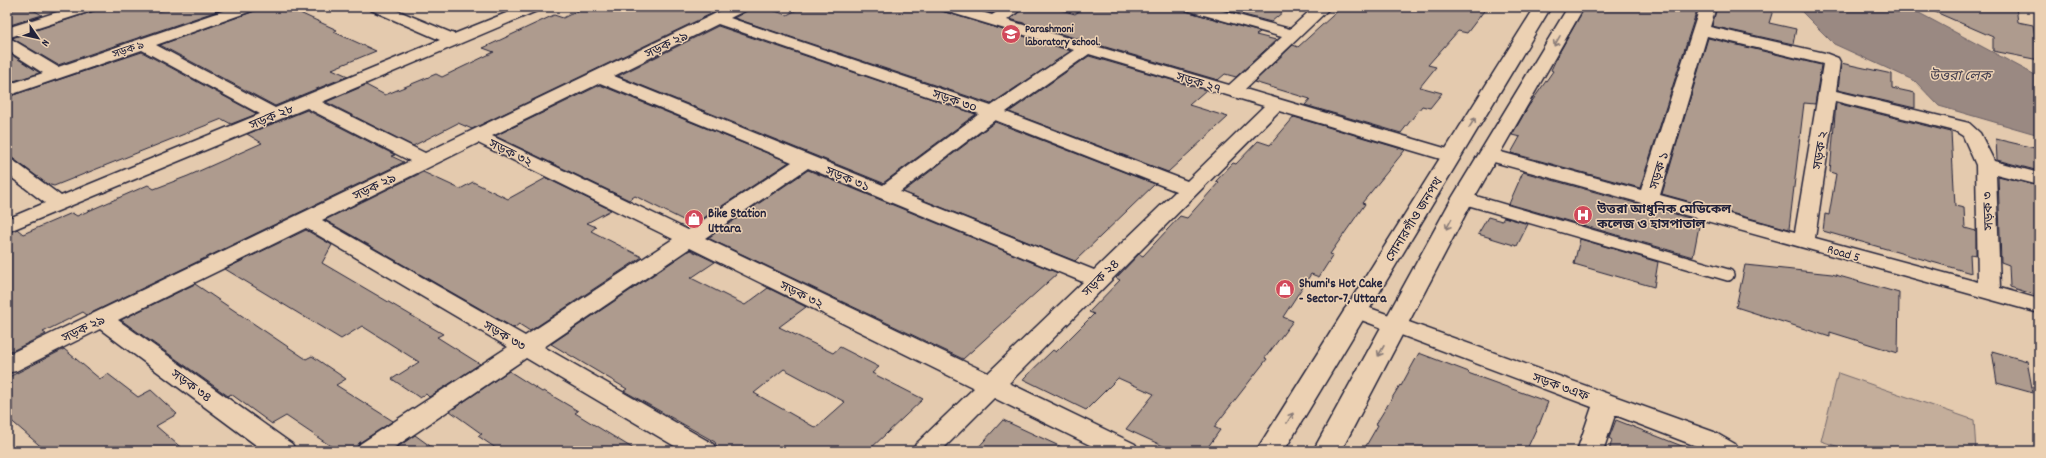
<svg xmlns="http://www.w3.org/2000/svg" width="2046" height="458" font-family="Dekko,'Noto Sans Bengali',sans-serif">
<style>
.green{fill:#c4ae9b;stroke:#73686b}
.water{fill:#9a8982;stroke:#6a6066}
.building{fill:#ae9b8e;stroke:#22223b;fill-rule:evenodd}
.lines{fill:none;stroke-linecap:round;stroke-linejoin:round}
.lane-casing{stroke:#22223b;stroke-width:14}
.street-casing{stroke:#22223b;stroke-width:3}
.secondary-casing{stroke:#22223b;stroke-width:3}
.lane{stroke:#ecd1b3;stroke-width:11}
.street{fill:#ecd1b3;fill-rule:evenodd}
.secondary{fill:#ecd1b3;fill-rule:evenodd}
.oneway{stroke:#877a77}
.labels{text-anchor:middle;stroke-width:3;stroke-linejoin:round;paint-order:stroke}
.far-poi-label{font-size:11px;font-weight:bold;fill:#22223b;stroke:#ecd1b3;text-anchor:start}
.far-street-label{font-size:11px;fill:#22223b;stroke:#ecd1b3}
.street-label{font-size:13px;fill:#22223b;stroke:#ecd1b3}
.poi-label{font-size:13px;font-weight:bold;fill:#22223b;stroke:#ecd1b3;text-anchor:start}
.water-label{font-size:14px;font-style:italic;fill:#464150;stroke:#ecd1b3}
</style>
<rect width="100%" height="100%" fill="#e4caae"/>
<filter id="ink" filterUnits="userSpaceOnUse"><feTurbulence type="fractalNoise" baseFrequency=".025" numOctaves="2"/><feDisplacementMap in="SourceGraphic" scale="8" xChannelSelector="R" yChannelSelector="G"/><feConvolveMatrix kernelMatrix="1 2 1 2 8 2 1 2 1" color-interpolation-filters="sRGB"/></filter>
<g filter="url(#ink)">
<!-- green -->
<path class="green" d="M1838,373l136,47 2,31h-125l-30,-10z"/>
<!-- water -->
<path class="water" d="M1797,7h111l131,70v58l-100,-29 -24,-25 -81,-37z"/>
<!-- building -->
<path class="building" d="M7,7h21l14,8 -35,11z
M100,7h51l9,4 13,-4h40l7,3 -162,55 -46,-27 82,-27z
M266,7h21l50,23 -3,2 42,19 -44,18 16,7 -73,30 -115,-61z
M585,7h30l16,5 11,-5h60l13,5 -243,117 -14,-6 -45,23 -87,-44 40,-17 19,10 51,-21 6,3 52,-25 -11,-4 71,-33 9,3z
M750,7h13l24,8 15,-8h136l4,4 129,40 -80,53 -257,-86 13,-7z
M969,7h33l-10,6z
M1025,7h26l24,7 10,-7h97l4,4 74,21 -4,3 20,5 -40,37 -11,-3 -7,6 -208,-61z
M1214,7h75l-18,15z
M1342,7h145l-20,26 -9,-2 -30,34 8,2 -16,20 22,6 -12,15 -8,-2 -21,27 -96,-28 5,-6 -56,-17 39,-37 5,2z
M1585,7h113l-58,181 -129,-35 9,-16 -8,-2 16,-28 25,-36 -2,-1 7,-15z
M1717,7h57l-5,16 27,6 -3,15 -81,-18z
M1924,7h92l2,15 15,3 6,35 -46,-9v-14z
M718,26l258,88 -93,69 -265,-107z
M1708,38l113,27 -6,39 -11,-1 -15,126 -127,-35z
M7,52l33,21 -33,10z
M142,52l115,62 -26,10 -9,-5 -168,67 -7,-2 -40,-30v-57z
M1089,56l117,34 -17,15 39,12 -60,55 -159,-60z
M1841,63l51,11v14l23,5v15l-77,-18z
M600,85l189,77 -96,63 -58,-29 -6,4 -134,-64z
M1836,103l115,29 4,74 9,2 1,20 11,3v24l-6,-1 1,19 -148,-42 2,-17 4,1 7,-41 -6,-2z
M307,110l88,45 -4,1 13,6 -317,153 -4,-3 -40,20 3,2 -34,17 -5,-4v-114l10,-4 6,5 49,-21 5,3 71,-31 6,4 34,-13 74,-33 -15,-9z
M1294,117l111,33 -43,53 3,1 -35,50 3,1 -14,22 -8,-3 -28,43 10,4 -28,37 2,1 -53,68 6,3 -15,21h-31l-48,-22 28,-35 -36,-16 -32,32 -63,-31 30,-29 3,2 38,-38 -5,-2 31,-32 -4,-2 23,-24 4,2 37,-40 7,2 32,-36 -3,-1 17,-18 3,1 22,-23 12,4z
M995,122l160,62 -80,77 -172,-69z
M1996,139l43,10v22l-42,-11z
M808,170l250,103 -95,86 -255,-121z
M423,172l37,17 13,-7 35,17 38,-21 65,32 -24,13 9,4 -5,4 51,26 -112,74 -11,-7 -5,4 -189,-108z
M1523,172l177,49 -7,36 -184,-53z
M1998,176l41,10v110l-29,-9 -1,-22 -8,-3z
M1488,217l14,4 2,-4 24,7 -11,22 -39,-12z
M306,230l26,15 -10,18 121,71 -6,3 43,27 -51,33 -3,-3 -6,4 -28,-19 27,-17 -57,-36 -21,13 -116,-70z
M1580,239l78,23 -4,25 -80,-23z
M690,250l25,12 -24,16 54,27 23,-17 38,19 -27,20 54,26 7,-6 39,20 -7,6 51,26 -55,52h-150l-3,-9 -91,-51 3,-2 -76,-45zM784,369l61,33 -29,26 -62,-35z
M1745,265l87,9 67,19 -1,60 -68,-21v5l-94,-30z
M195,284l111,75 6,-3 34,23 -10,6 57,36 -34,22 -4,8h-17l-52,-35 -14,8 -41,-30 -3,2 -107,-76z
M64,349l36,30 8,-5 30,23 13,-7 26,24 -21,12 29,25h-139l-39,-34v-39z
M1992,351l35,10 6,32 -36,-10z
M1419,353l50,19 -1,1 80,29 -9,23h-1l-12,26h-163l15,-26 -2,-1 24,-39 1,1z
M509,371l33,21 2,-1 34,20 -3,2 62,38h-137l-22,-15 4,-2 -32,-23z
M1003,420l67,31h-95z
M1616,420l76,30v1h-83l3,-11 -3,-2z
M415,435l22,16h-45z"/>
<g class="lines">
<defs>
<path id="lane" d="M1463,198l265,77"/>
<path id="street" d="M73,7h24l-3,3 -87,28v-10z
M234,7h23l-3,3 -98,35 119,63 165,-68 -69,-30 -3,-3h21l65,27 67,-27h21l-3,3 -217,92 103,51 304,-146h20l-3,3 -16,8 261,88 83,-56 -132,-40 -3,-3h25l28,8 13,-8h19l-17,13 222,65 53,-48 -96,-27 -3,-3h25l82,22 24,-22h17l-86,82 213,63 3,4 -3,4 -7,2 -7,-2 -165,-49 -270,272 126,61 4,7h-37l-108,-53 -53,53h-29l4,-7 58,-56 -284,-140 -146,99 169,97 4,7h-34l-157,-93 -137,93h-33l4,-7 148,-97 -202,-119 -188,92 174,124 4,7h-32l-164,-122 -84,42 -9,2v-18l403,-194 -103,-53 -300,124v-13l38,-16 -38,-29v-15l7,2 47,35 199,-82 -118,-64 -135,46v-11l36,-12 -36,-23v-12l6,2 45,27zM718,24l261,90 -96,71 -269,-109zM1089,54l175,52 -77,75 -181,-69zM600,83l192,79 -104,68 -196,-94zM995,120l181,71 -82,79 -194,-78zM478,143l195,96 -148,97 -203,-116zM808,168l275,114 -95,91 -283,-135z
M1700,7h16l-6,20 115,26 13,5 2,4 -4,29 133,32 11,10 14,28 45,12v12l-43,-11 4,114 39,11v14l-556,-154 -3,-4 3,-4 7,-2 151,41zM1707,36l116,28 -28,168 -135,-37zM1835,101l120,30 8,5 13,29 2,117 -163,-44z
M1356,303l358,129 21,12 4,7h-34l-9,-5 -81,-31 -12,36h-26l15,-44 -244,-92 -4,-5 4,-5z"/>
<path id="secondary" d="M1535,7h16l-267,444h-28z
M1568,7h16l-110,191 -133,253h-28l139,-253z"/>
</defs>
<!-- lane casing -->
<use href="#lane" class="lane-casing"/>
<!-- street casing -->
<use href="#street" class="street-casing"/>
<!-- secondary casing -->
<use href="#secondary" class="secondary-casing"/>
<!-- lane -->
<use href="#lane" class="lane"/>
<!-- street -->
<use href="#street" class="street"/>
<!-- secondary -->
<use href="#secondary" class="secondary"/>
</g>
<!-- one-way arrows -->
<defs><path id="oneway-shaft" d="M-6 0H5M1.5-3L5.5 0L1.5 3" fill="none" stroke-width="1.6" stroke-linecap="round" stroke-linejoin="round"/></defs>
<g class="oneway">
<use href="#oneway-shaft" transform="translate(1557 41) rotate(120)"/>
<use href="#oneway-shaft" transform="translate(1472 123) rotate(-58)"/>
<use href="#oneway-shaft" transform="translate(1449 224) rotate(118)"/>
<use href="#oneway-shaft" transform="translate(1381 351) rotate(119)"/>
<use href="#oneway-shaft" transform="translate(1290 418) rotate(-58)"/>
</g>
</g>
<!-- icons -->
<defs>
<symbol id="school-disc" viewBox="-11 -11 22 22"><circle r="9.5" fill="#d1495b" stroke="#ecd1b3"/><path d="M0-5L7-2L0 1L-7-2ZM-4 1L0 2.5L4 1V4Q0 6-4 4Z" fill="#fff"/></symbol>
<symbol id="hospital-disc" viewBox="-11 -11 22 22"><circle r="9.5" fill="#d1495b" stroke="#ecd1b3"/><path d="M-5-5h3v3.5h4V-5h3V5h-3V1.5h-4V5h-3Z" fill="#fff"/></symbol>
<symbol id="shop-disc" viewBox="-11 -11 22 22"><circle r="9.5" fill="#d1495b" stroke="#ecd1b3"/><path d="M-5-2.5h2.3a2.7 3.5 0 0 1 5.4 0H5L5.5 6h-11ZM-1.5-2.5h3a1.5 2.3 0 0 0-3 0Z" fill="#fff"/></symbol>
</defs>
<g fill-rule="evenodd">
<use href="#school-disc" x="1000" y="23" width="22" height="22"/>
<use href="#hospital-disc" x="1572" y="204" width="22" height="22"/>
<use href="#shop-disc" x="683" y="208" width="22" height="22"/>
<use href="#shop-disc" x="1274" y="278" width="22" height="22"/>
</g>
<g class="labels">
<!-- far-poi labels -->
<g class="far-poi-label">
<text x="1025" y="32">Parashmoni<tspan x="1025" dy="13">laboratory school.</tspan></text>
</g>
<!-- far-street labels -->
<g class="far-street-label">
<text transform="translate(128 49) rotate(-19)" y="4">সড়ক ৯</text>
</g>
<!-- street labels -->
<g class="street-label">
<text transform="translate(666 44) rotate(-26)" y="5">সড়ক ২৯</text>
<text transform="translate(1199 82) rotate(17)" y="5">সড়ক ২৭</text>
<text transform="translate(955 100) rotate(19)" y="5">সড়ক ৩০</text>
<text transform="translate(271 116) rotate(-23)" y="5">সড়ক ২৮</text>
<text transform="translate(1819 150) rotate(-81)" y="5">সড়ক ২</text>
<text transform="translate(511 152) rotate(26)" y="5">সড়ক ৩২</text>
<text transform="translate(1658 170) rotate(-73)" y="5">সড়ক ১</text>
<text transform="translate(848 178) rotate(22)" y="5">সড়ক ৩১</text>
<text transform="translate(374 186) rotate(-26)" y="5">সড়ক ২৯</text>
<text transform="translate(1987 211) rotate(-92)" y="5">সড়ক ৩</text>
<text transform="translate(1413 219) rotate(-58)" y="5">সোনারগাঁও জনপথ</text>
<text transform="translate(1844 252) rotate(16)" y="5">Road 5</text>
<text transform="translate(1100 277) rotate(-45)" y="5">সড়ক ২৪</text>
<text transform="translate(802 294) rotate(26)" y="5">সড়ক ৩২</text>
<text transform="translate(83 328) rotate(-26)" y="5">সড়ক ২৯</text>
<text transform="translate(505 335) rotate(30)" y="5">সড়ক ৩৩</text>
<text transform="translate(192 385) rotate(36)" y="5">সড়ক ৩৪</text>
<text transform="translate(1561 386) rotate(20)" y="5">সড়ক ৩এফ</text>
</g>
<!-- poi labels -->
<g class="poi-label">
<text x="1597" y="213">উত্তরা আধুনিক মেডিকেল<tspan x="1597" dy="15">কলেজ ও হাসপাতাল</tspan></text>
<text x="708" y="217">Bike Station<tspan x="708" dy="15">Uttara</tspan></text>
<text x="1299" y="287">Shumi's Hot Cake<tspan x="1299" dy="15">- Sector-7, Uttara</tspan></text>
</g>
<!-- water labels -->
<g class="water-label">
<text x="1960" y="80">উত্তরা লেক</text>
</g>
</g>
<!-- margin -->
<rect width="2046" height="458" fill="none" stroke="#ecd1b3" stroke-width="24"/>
<rect x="12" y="12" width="2022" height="434" fill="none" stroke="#22223b" stroke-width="1.5" filter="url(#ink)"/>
<!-- north arrow -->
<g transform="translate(38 38) rotate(124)" stroke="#ecd1b3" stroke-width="3" paint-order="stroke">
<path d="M0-3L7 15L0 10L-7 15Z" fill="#22223b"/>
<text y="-6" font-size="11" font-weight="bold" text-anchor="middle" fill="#22223b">N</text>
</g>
</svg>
